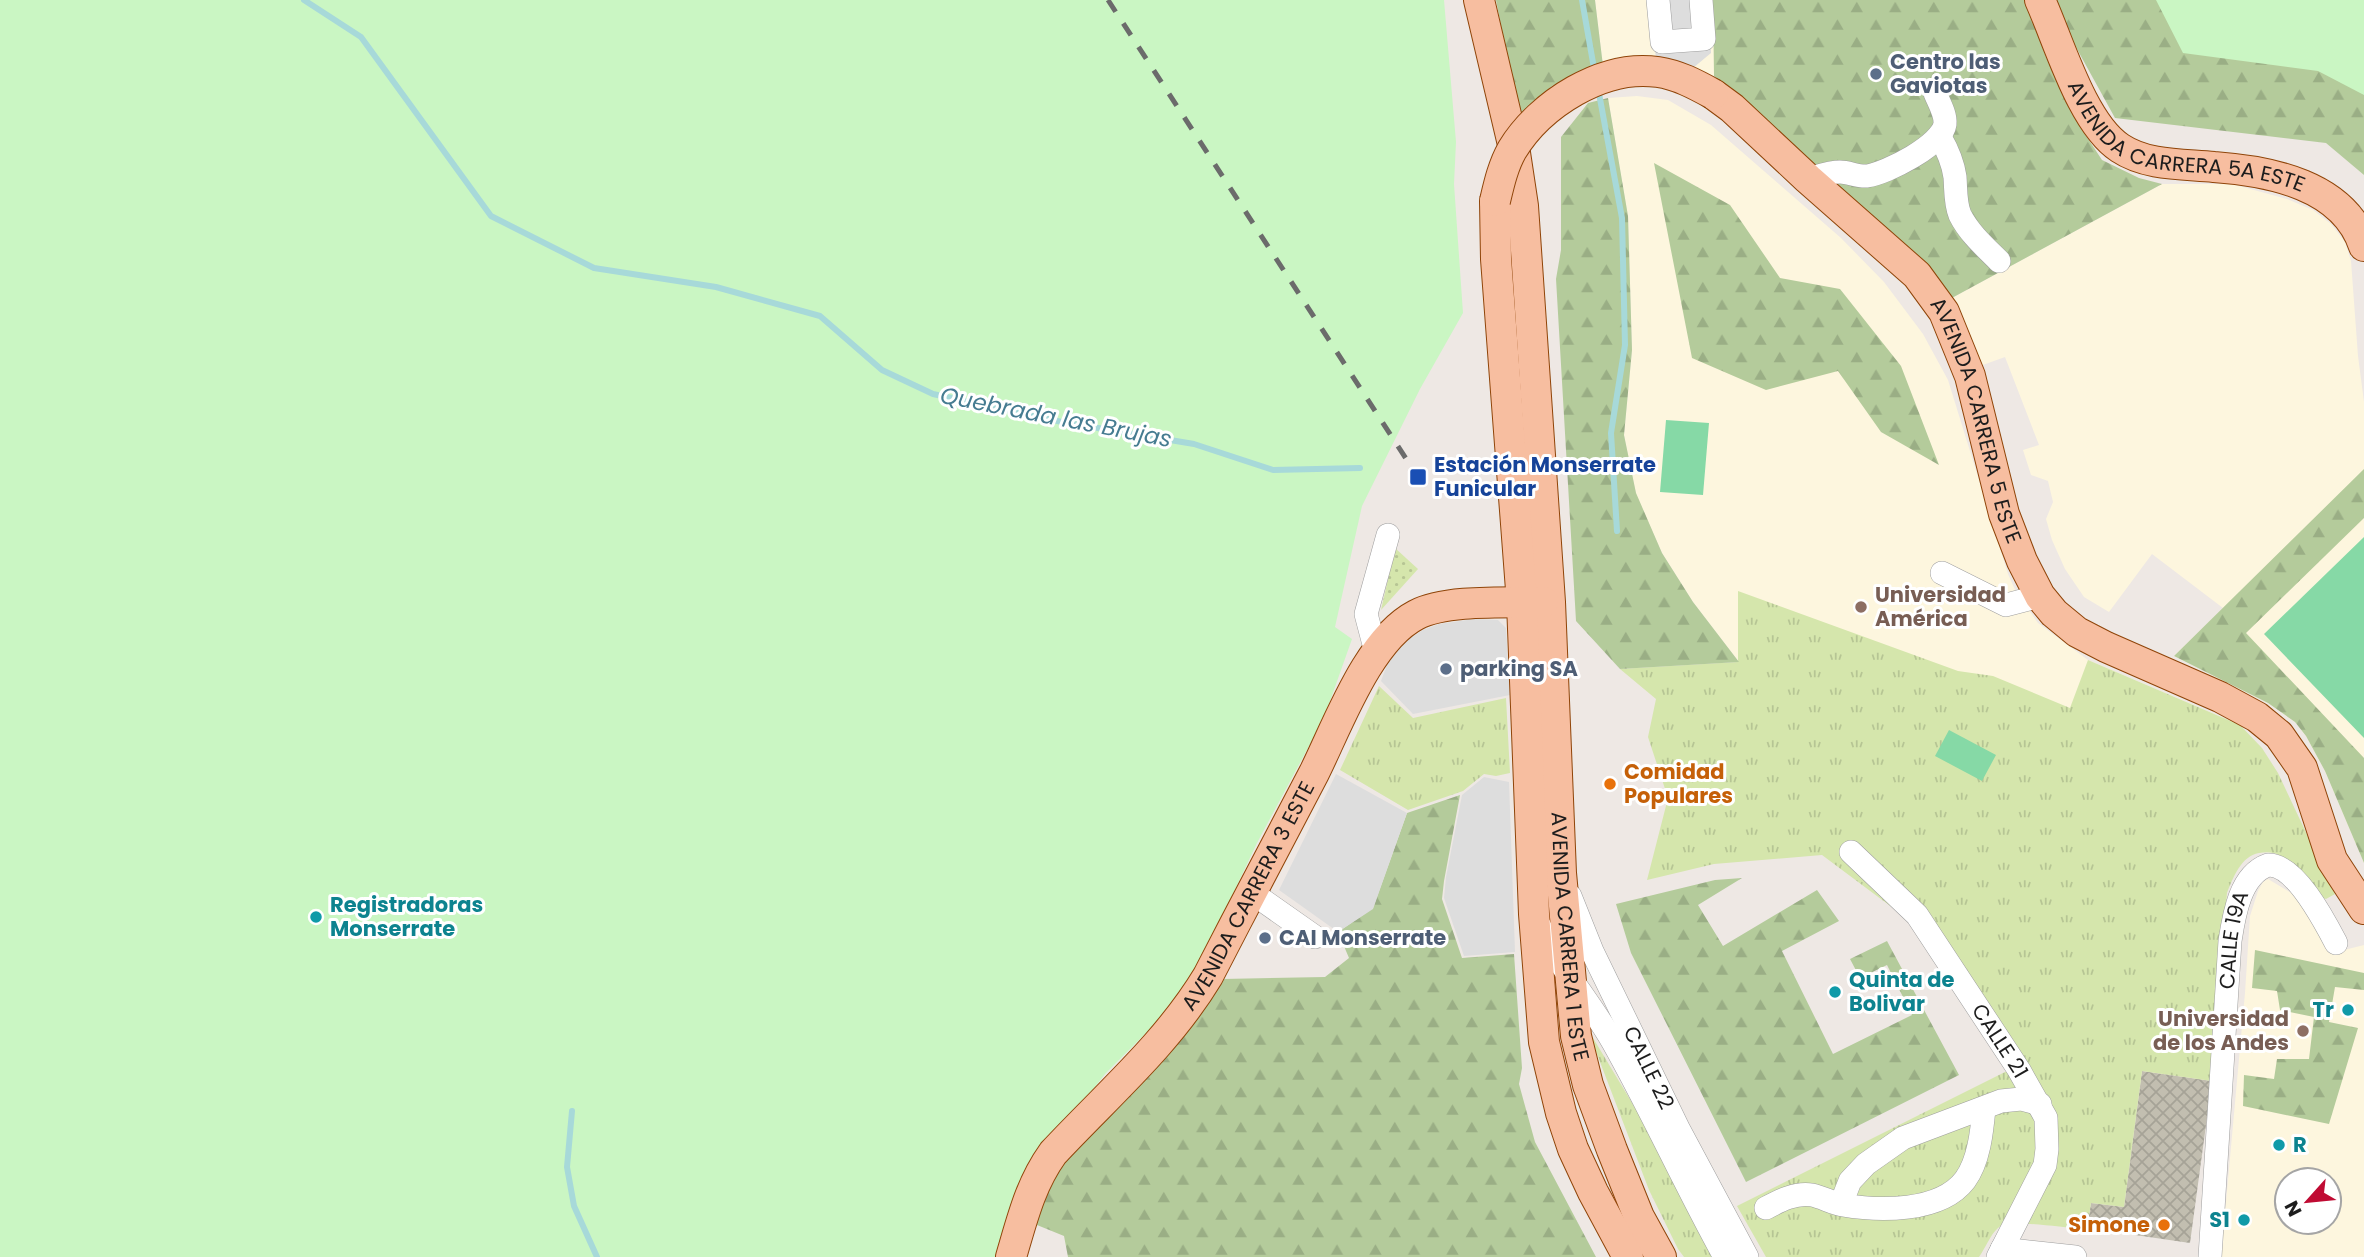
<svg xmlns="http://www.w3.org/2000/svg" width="2364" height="1257" font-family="Poppins,sans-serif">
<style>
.education{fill:#fdf6de;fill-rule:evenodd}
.construction{fill:url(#construction-cross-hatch)}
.grass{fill:url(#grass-tufts)}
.forest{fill:url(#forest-firs)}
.park{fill:#caf6c3}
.garden{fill:url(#garden-dots)}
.pitch{fill:#86d9a6}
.parking{fill:#ddd}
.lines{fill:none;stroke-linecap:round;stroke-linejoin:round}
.stream{stroke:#a7d9d9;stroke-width:6}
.minor-casing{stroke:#9e9e9e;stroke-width:24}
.major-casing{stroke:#8f4408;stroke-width:32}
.minor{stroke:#fff;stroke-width:23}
.major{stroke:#f7bea0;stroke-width:30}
.rail{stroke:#6b6b6b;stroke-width:5;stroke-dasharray:14 14;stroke-linecap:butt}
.major-bridge-casing{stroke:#8f4408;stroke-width:32;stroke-linecap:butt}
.major-bridge{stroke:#f7bea0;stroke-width:30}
.service-dot{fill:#5c6f8a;stroke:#fff;stroke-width:2.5}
.transit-dot{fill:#1a4fb4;stroke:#fff;stroke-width:2.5}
.education-dot{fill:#8d6e63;stroke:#fff;stroke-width:2.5}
.food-dot{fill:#e8710a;stroke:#fff;stroke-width:2.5}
.culture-dot{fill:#0f9aa8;stroke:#fff;stroke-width:2.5}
.labels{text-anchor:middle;stroke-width:6;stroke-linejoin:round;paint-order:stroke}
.service-label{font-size:21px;font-weight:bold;fill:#4e5e75;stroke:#fff;text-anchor:start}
.street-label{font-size:21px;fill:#1d1d1d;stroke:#fff}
.transit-label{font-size:21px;font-weight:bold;fill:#164399;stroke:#fff;text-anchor:start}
.education-label{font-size:21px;font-weight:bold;fill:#785e54;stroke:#fff;text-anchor:start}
.food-label{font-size:21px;font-weight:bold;fill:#c56008;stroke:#fff;text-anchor:start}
.culture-label{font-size:21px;font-weight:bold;fill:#0d838f;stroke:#fff;text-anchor:start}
.water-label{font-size:23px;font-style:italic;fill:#467c91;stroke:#fff}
</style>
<defs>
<pattern id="construction-cross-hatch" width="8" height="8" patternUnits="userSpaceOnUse" patternTransform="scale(1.75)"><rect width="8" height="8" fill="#c2beb0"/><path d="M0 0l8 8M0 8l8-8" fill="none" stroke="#a6a397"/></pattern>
<pattern id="grass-tufts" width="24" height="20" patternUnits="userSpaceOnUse" patternTransform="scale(1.75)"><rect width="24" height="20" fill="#d5e6ac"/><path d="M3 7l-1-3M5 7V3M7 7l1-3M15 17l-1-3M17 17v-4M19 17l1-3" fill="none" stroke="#b6c594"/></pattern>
<pattern id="forest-firs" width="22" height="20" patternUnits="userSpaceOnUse" patternTransform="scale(1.75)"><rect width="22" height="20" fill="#b4cb9b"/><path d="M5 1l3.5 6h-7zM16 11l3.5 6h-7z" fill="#9aae85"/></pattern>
<pattern id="garden-dots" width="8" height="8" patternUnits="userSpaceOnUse" patternTransform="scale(1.75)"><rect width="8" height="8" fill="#d5e6ac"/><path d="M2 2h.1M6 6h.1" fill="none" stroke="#b6c594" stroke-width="1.8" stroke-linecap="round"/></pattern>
</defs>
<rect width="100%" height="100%" fill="#eee8e4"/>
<!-- education -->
<path class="education" d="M1595,0h203l-84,76 -21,-8 -90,-2z
M1637,96l31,4 43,25 130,113 43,44 39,52 25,46 60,194 8,18 22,31 50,37 152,65 -28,356 -70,-10 -6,42 -397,-451 -46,-60 -31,-49 -26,-59 -12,-59 8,-85 -4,-134 -20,-118z
M2162,184h70l55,15 26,11 18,14 14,18 6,19 7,95 6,46v461l-39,-92 -19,-35 -11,-14 -27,-19 -94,-47 49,-48 -71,-54 -43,58 -25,-15 -19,-28 -13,-29 -6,-21 7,-17 -5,-21 -17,-6 -8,-25 16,-5 -34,-88 -25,9 -30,-67z
M2268,879l40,24 24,50 32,-8v312h-143l24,-264 5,-77 8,-25 5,-9zM2287,1180h42v42h-42z"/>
<!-- construction -->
<path class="construction" d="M2142,1071l70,10 -22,162 -103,-15 4,-25 33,4z"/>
<!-- grass -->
<path class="grass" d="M1738,591l220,80 35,5 77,32 18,-48 152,65 22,23 16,25 57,121 -9,5c-32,-10 -30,-53 -67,-46 -18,3 -26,25 -32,40l-15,188 -70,-10 -18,136 -33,-4 -4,25c-19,2 -77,-11 -89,0 -8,7 -13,21 -19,29h-213l-29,-51 274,-137 -94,-143 -95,-71 -108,9 -67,16 21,-82 -20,-61 8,-38 -36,-30 118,-7z
M1379,686l34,32 93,-20 4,75 -14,3 -12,-2 -21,17 -55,19 -68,-40z
M1587,1028l53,88 75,141h-31l-6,-8 -29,-59z"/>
<!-- forest -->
<path class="forest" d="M1496,0h99l8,66 -51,20 -33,33z
M1713,0h312l21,57 33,68 23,35 37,18 23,6 -212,115 -34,-44 -202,-179z
M2050,0h314v175l-38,-32 -211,-25z
M1608,98l20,118 4,134 -8,85 12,58 26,60 31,49 46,60 -119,7 -44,-48 -20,-342 5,-29v-113l27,-34z
M1654,163l76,42 50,73 60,11 61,77 38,99 -58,-33 -43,-61 -72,19 -74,-32z
M2364,469v49l-118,115 118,125v105l-39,-92 -19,-35 -11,-14 -27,-19 -94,-47z
M1460,795l-16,86 -2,18 20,59 52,-4 8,114 -3,16 16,58 61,115h-528l-4,-21 -27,-11 -2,-29 187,-217 103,-2 24,-19 -11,-26 35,-24 34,-95z
M1742,878l-44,27 25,41 94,-56 22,31 -57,30 51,103 79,-39 -25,-50 -27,13 -10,-19 37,-18 72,134 -213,107 -115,-229 -15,-49 99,-24z
M2255,950l109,23v17l-29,-3 -6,35 29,6 -29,96 -86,-18 1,-31 30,4 3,-20h32l5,-42 -34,-7 -3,-19 -25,-3z"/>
<!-- park -->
<path class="park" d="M0,0h1444l12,142 -2,42 9,129 -43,76 -58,117 -27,121 17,12 -28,79 -67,125 -58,123 -47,61 -47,47 -42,54 -62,129h-1001z
M2156,0h208v95l-46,-24 -135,-18z"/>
<!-- garden -->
<path class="garden" d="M1395,548l23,21 -37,41z"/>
<!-- pitch -->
<path class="pitch" d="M1666,420l43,3 -6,72 -43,-3z
M2364,537v201l-100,-104z
M1949,730l47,25 -14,26 -47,-25z"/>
<!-- parking -->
<path class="parking" d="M1648,0h60l3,53 -18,15 -37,-10z
M1474,619l24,1 8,8 4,67 -97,19 -32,-33 9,-24 12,-14 21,-13 16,-6z
M1336,774l71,39 -34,96 -35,23 -59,-42z
M1484,777l25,5 6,170 -51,4 -20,-58 2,-21 16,-82z"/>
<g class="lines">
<!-- stream -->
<path class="stream" d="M304,0l57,37 130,179 103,52 122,19 104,29 62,54 51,24 129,28 132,22 79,26 87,-2
M1582,0l13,74
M1598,88l24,130 3,127 -14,88 6,98
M572,1111l-5,56 7,39 23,51"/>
<defs>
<g id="minor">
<path d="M1658,0l4,42 42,-3 -3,-39"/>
<path d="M1940,137c7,12 13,26 15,40 1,13 0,26 5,38 9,18 25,32 39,46"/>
<path d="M1808,179c11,-3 21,-7 32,-7 9,0 18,5 27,4 20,-3 75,-31 78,-52 1,-10 -6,-21 -10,-31"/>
<path d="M1942,573l64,32 34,-9"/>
<path d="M1376,652l-10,-38 22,-79"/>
<path id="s1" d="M1851,852l66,63 102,155 27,48 1,31 -2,16 -47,92"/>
<path d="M1251,892l64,45"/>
<path id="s2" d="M1570,896l22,55 87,179 68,127"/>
<path d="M1539,925c20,42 51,77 74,117 40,71 73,145 112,215"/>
<path d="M1841,1204l9,-23 16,-17 37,-26 98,-37 20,-2 19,5"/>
<path d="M1766,1208c13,-7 30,-16 46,-13 10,2 20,8 31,10 35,6 97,8 122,-25 14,-19 17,-49 19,-72"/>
<path d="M2002,1249l73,8"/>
<path id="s3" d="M2210,1257l20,-316c4,-26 10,-66 38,-76 27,-1 57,57 68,78"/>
</g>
<g id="major">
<path id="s4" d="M1479,0l36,153 8,53 27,396 11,271 15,163 12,49 24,65 27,67 22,40"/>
<path id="s5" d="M2040,0c19,42 42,123 80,148 27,18 63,16 94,19 56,4 130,18 150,79"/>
<path id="s6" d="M1713,94l19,14 76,71 109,96 27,37 26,64 34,138 18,47 18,35 14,17 23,19 29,15 114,50 37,20 22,18 23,33 30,92 32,49"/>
<path d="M1495,201l1,58 26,344 12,311 10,128 17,71 12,36 20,43 35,65"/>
<path id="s7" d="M1011,1257c11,-37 19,-72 42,-104 54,-58 114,-109 155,-177 35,-68 71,-136 106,-203 24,-48 54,-133 102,-158 30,-16 93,-12 127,-13"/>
</g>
</defs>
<!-- minor casing -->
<use href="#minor" class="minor-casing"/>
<!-- major casing -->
<use href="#major" class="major-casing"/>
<!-- minor -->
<use href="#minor" class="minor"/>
<!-- major -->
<use href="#major" class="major"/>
<!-- rail -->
<path class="rail" d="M1108,0l310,477"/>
<defs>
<path id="major-bridge" d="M1495,201c4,-17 8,-35 17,-51 28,-46 91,-86 146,-78 20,3 37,12 55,22"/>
</defs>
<!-- major-bridge casing -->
<use href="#major-bridge" class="major-bridge-casing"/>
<!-- major-bridge -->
<use href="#major-bridge" class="major-bridge"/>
</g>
<!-- markers -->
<g class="service-dot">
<circle cx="1876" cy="74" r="7"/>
<circle cx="1446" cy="669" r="7"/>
<circle cx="1265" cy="938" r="7"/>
</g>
<rect class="transit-dot" x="1409" y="468" width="18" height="18" rx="3.5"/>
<g class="education-dot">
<circle cx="1861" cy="607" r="7"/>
<circle cx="2303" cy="1031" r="7"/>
</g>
<g class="food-dot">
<circle cx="1610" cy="784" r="7"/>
<circle cx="2164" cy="1225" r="7"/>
</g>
<g class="culture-dot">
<circle cx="316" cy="917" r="7"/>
<circle cx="1835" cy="992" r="7"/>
<circle cx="2348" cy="1010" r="7"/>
<circle cx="2279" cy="1145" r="7"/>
<circle cx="2244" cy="1220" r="7"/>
</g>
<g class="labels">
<!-- service labels -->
<g class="service-label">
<text x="1890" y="69">Centro las<tspan x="1890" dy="24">Gaviotas</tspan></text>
<text x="1460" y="676">parking SA</text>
<text x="1279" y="945">CAI Monserrate</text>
</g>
<!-- street labels -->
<g class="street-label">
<text dy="7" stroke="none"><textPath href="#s5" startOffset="224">AVENIDA CARRERA 5A ESTE</textPath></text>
<text dy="7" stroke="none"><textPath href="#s6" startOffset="432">AVENIDA CARRERA 5 ESTE</textPath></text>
<text dy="7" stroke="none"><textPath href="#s7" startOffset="438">AVENIDA CARRERA 3 ESTE</textPath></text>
<text dy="7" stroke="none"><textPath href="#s4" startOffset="943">AVENIDA CARRERA 1 ESTE</textPath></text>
<text dy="7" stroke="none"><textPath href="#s3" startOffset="318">CALLE 19A</textPath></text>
<text dy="7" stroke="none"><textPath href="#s1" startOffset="242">CALLE 21</textPath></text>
<text dy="7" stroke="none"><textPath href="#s2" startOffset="189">CALLE 22</textPath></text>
</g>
<!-- transit labels -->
<g class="transit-label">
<text x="1434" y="472">Estación Monserrate<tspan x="1434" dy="24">Funicular</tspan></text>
</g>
<!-- education labels -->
<g class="education-label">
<text x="1875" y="602">Universidad<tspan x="1875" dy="24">América</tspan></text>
<text x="2289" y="1026" text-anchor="end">Universidad<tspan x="2289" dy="24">de los Andes</tspan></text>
</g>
<!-- food labels -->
<g class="food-label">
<text x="1624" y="779">Comidad<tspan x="1624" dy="24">Populares</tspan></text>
<text x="2150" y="1232" text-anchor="end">Simone</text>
</g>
<!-- culture labels -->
<g class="culture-label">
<text x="330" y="912">Registradoras<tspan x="330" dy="24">Monserrate</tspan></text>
<text x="1849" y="987">Quinta de<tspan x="1849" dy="24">Bolivar</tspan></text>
<text x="2334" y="1017" text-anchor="end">Tr</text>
<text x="2293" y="1152">R</text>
<text x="2230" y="1227" text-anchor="end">S1</text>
</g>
<!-- water labels -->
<g class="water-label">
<text transform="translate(1056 417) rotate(11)" y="8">Quebrada las Brujas</text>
</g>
</g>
<!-- north arrow -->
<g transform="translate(2308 1201) rotate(243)"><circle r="33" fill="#ffffff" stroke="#a5a5a5" stroke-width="2"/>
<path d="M0-5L12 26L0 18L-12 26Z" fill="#c00b33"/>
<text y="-10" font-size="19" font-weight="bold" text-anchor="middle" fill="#1d1d1d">N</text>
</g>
</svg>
